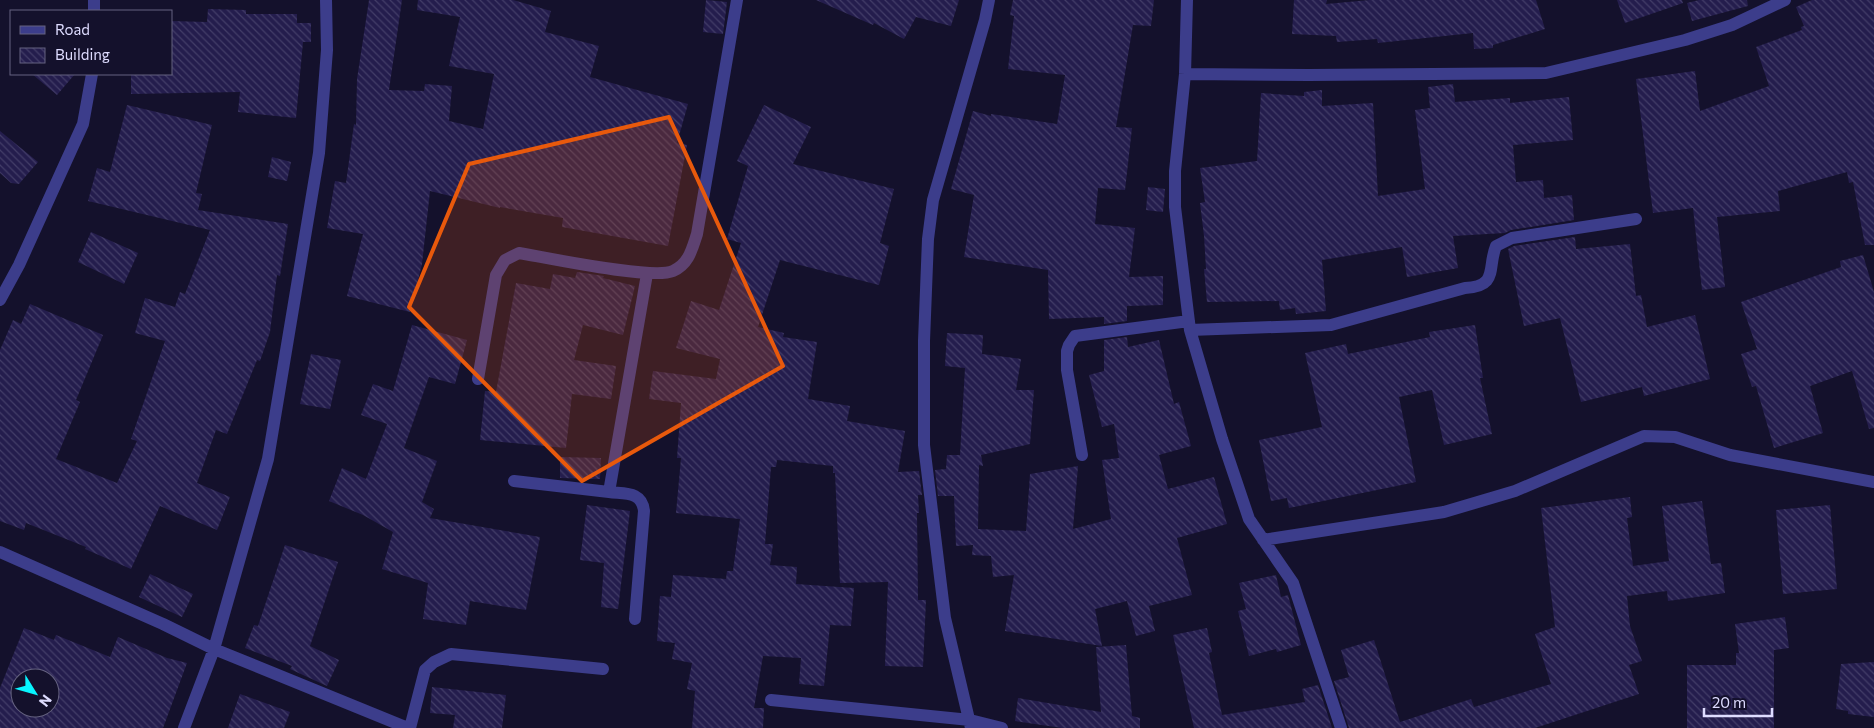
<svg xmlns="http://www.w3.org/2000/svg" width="1874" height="728" font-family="Commissioner,sans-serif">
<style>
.building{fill:url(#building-back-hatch);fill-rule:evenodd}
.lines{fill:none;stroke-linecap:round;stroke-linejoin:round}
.street{stroke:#3c3d8b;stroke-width:12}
.marked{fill:#e8590c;fill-opacity:0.2;stroke:#e8590c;stroke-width:4;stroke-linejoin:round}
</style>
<defs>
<pattern id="building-back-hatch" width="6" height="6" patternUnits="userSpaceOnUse" patternTransform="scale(1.25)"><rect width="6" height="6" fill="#241d4d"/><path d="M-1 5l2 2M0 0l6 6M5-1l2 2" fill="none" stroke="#433d68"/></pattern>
</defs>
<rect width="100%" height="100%" fill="#14112c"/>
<!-- building -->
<path class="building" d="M369,0h33l-13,90 35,1 1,-7 27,2 -3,35 34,8 11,-55 -45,-8 11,-49 -43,-7 1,-10h95l38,11 -6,21 54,14 -9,31 98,27 -11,39 10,2 -19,101 -106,-19 1,-9 -63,-11v1l-70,-17 -8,73 -12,48 -63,-16 16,-62 -36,-6 8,-47 11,2 8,-59 2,1 1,-46z
M706,0l21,2 -4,32 -20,-2z
M816,0h143l-8,26 -35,-9 -12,22 -30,-16 -1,2z
M1013,0h141l-3,26 -18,-1 -17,102 16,1 -7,62 -27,-2 -3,36 40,4 -6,49 34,-1v29l-36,1v15l-23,3v-7l-55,2 -1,-49 -84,-13 10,-62 -23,-6 22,-78 18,5v-2l66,10 8,-49 -57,-6 6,-53 -4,-1z
M1294,0h33l-1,4 44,-4h166l9,29 -52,16v3l-19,1 -1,-16 -95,10 -1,-4 -40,3 -1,-6 -44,-2z
M1617,0h65l1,3 -58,20z
M1699,0h48l1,6 -56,15 -5,-18z
M1812,0h62v245h-9l-12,-63 -4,1 -2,-11 -69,19 2,20 -63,6 8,70 -23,3 -9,-82 -40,5 -17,-134 59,-8 5,40 69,-25 -13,-39 46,-17 -1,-3 3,-1 -8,-19z
M208,9l38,1v4h51v9h14v19h-8l-7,76 -58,-6 2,-20 -109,2v-20h40v-53l36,1z
M32,74h43l-18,21z
M1453,84l2,18 55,-4v5l59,-6 4,43 -60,5 3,37 27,-2 1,18 28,-3 2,25 -63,10 -6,3 -52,3 5,32 -51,9 -5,-30 -80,13 4,51 -30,3 -1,-6 -15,2 -1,-9 -72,1 -3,-33h2l-2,-33 -4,-33 5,-1 -5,-34 57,-7 4,-68 43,3v-4l18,-2v16l51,-3 5,93 47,-7 -10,-79 15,-2 -2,-21z
M127,105l85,20 -16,68 6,1 -4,16 90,14 -8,52 -3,-1 -7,57 -10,29 -3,-1 -30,74 -11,-4 -19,53 33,14 -13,33 -57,-24 -29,63 -46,-20 1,-2 -60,-24 -2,7 -24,-9v-171l13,-30 8,4 9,-20 73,31 -27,65 4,2 -24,57 61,24 20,-42 -6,-2 34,-98 -30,-8 10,-35 30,9 5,-15 5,2 25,-64 -122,-29 9,-33 13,4z
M764,105l47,22 -18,37 101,25 -14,54 9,3 -10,39 -99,-25 -22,67 26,6 -1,4 34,5 -9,57 42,7 -3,15 58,10 -7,41 21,-1 3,24h-4l1,18h-2l1,87h8l-3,67 -38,-1 3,-84 -48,1 -5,-110h-2v-7l-56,-6 -1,7h-5l-6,77h8l-3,21 27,2 -1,17 58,4 -3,38 -21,-1 -6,61 -25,-2 2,-26 -38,-2 -9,52h10l-1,20h-71l3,-37 -8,-2 5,-26 -20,-4 3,-16 -18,-2 3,-45 11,1 2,-22 53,4 1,-8h6l7,-52 -64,-6 5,-55h-4l4,-55 -32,-4 4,-28 63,8 4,-20 -44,-11 15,-47 28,9 22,-67 -14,-4 21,-73 -11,-5z
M0,131l38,31 -19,22 -8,-1 -11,-10z
M272,157l19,5 -4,19 -19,-4z
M1148,187l17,2 -2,23 -17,-2z
M91,232l47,21 -14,31 -46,-22z
M1575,237l1,12 54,-5 6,52 5,-1 6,32 48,-12 15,64 -66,17 -2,-9 -61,15 -21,-84 -36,8 -16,-77 6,-3z
M1863,255l11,37v136l-5,1 -17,-58 -42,15 13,47 -49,15 -18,-62 -4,1 -11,-33 16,-5 -16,-47 100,-35 -1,-6z
M577,272l27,4 -1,2 32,8 -12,49 -40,-10 -9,35 42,6 -5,33 -39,-5 -6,54 -86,-8 5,-49 11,1 20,-109 34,6 3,-15 22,4z
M412,325l55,15 -12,44 -26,-7 -25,71 33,13 -15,41 12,7 -4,9 110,19 -14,73 -56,-9 -4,24 -43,-6 5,-36 -46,-14 11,-37 -30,-17 -34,-14 13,-33 24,11 21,-55 -26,-9 12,-31 20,7z
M1475,325l8,53h-3l12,56 -48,11 -12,-55 -33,7 17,85 -127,26 -2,-10 -16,3 -12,-61 63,-13 -17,-74 41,-9 2,10 82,-17 -1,-5z
M947,333l36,2 -1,19 39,5 -5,31h18l-4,54 -49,11 2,11 -4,-1 -1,64 48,2 4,-57 48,-8 -5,63 38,-10 -9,-59 17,-2 -5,-34 -12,3 -13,-52 15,-4v-31l23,-3 1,10 31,-7 15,64 5,-2 12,44 -32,9 9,34 46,-12 13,47 -50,14 15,57 -43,11 6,25 -19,5 -9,-35 -32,8 7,37 -97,-15 9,-56 -21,2 -2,-21 -19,-1 1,-10 -17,1 -2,-50h-16l-3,-26 11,-1 1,-14h13l5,-87 -20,-2z
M311,354l30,6 -11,49 -30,-5z
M560,457l41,1 -1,21 -40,-1z
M1630,497l2,20 -5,1 6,48 36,-5 -7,-55 40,-5 9,63 10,-1 4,30 -57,8 -1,-10 -40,5 3,30 12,35 -13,4 10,29 -104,34h-186l-15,-47 15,-4 -8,-27 33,-10 26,82 71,-23 3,8 77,-23 -16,-50 20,-7 -14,-119z
M587,505l43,6 -12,98 -17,-2 3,-44 -24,-3z
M1830,505l7,84 -54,5 -7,-84z
M285,545l53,17 -28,84 29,14 -12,26 -37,-17 2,-3 -47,-18 9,-23 4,1z
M150,574l43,20 -11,23 -43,-20z
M1276,575l5,22 7,-2 13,50 -24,7 -1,-3 -27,7 -11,-45 8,-2 -7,-26z
M1785,617l4,31 -15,2v78h-87v-63h49v-12h3l-4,-29z
M24,628l30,12 2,-5 54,22 8,-20 49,21 20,5 -24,65h-163v-40zM20,678h30v30h-30z
M1207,628l5,24 -3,1 13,62 83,-13 -3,-13 16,-4 14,43h-138l-21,-93z
M1126,645l6,71 8,2v10h-78l-47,-7 3,-23 83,14 -5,-65z
M1874,662v55l-26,-3v-3l-12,-2 5,-45z
M432,687l74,8 -4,33h-49l2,-13 -25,-2z
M240,694l50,18 -6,16h-56z"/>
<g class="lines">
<!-- street -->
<path class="street" d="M1187,0l-2,74 -10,97v36l15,123 32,109 27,80 44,64 48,145
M94,11v-11
M1185,74l124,1 237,-2 139,-33 47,-15 53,-25
M0,300l19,-35 64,-141 9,-50
M1190,330l141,-5 134,-37c34,-2 22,-20 31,-42l16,-8 124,-19
M478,379l18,-104 9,-15 14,-7c29,5 133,27 154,18 16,-7 19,-22 24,-37l40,-234
M1082,455l-15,-85v-19l2,-6 6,-9 114,-15
M514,481l95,11
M1263,540l181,-28 71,-21 129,-55 31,1 55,18 144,27
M0,552l163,72 51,25 194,79
M635,619l9,-108c-2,-20 -19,-17 -35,-19l38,-218
M771,700l199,20 32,8
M184,728l30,-79 54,-190 51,-306 8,-103 -1,-50
M410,728l15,-58 9,-8 17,-8 152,15
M971,728l-26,-110 -21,-173v-104l4,-102 5,-39 52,-180 4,-20"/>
</g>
<!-- marked area -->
<path class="marked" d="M669,117l114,249 -201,115 -173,-174 60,-143z"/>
<!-- legend -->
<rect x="10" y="10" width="162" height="65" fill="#14112c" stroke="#656280"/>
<rect x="20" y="26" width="25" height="8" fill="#3c3d8b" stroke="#656280"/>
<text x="55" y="35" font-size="15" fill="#dedcff">Road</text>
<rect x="20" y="48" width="25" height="15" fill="url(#building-back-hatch)" stroke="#656280"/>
<text x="55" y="60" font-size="15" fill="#dedcff">Building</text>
<!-- north arrow -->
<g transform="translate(35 693) rotate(127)"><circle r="24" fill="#14112c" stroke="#656280"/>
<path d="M0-4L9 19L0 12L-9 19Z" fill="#08f5ff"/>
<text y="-8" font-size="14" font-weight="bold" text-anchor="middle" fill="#dedcff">N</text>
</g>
<!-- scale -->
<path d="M1704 708v8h68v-8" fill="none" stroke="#dedcff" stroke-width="2.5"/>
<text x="1712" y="708" font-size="15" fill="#dedcff" stroke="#14112c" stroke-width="4" paint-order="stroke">20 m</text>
</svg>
